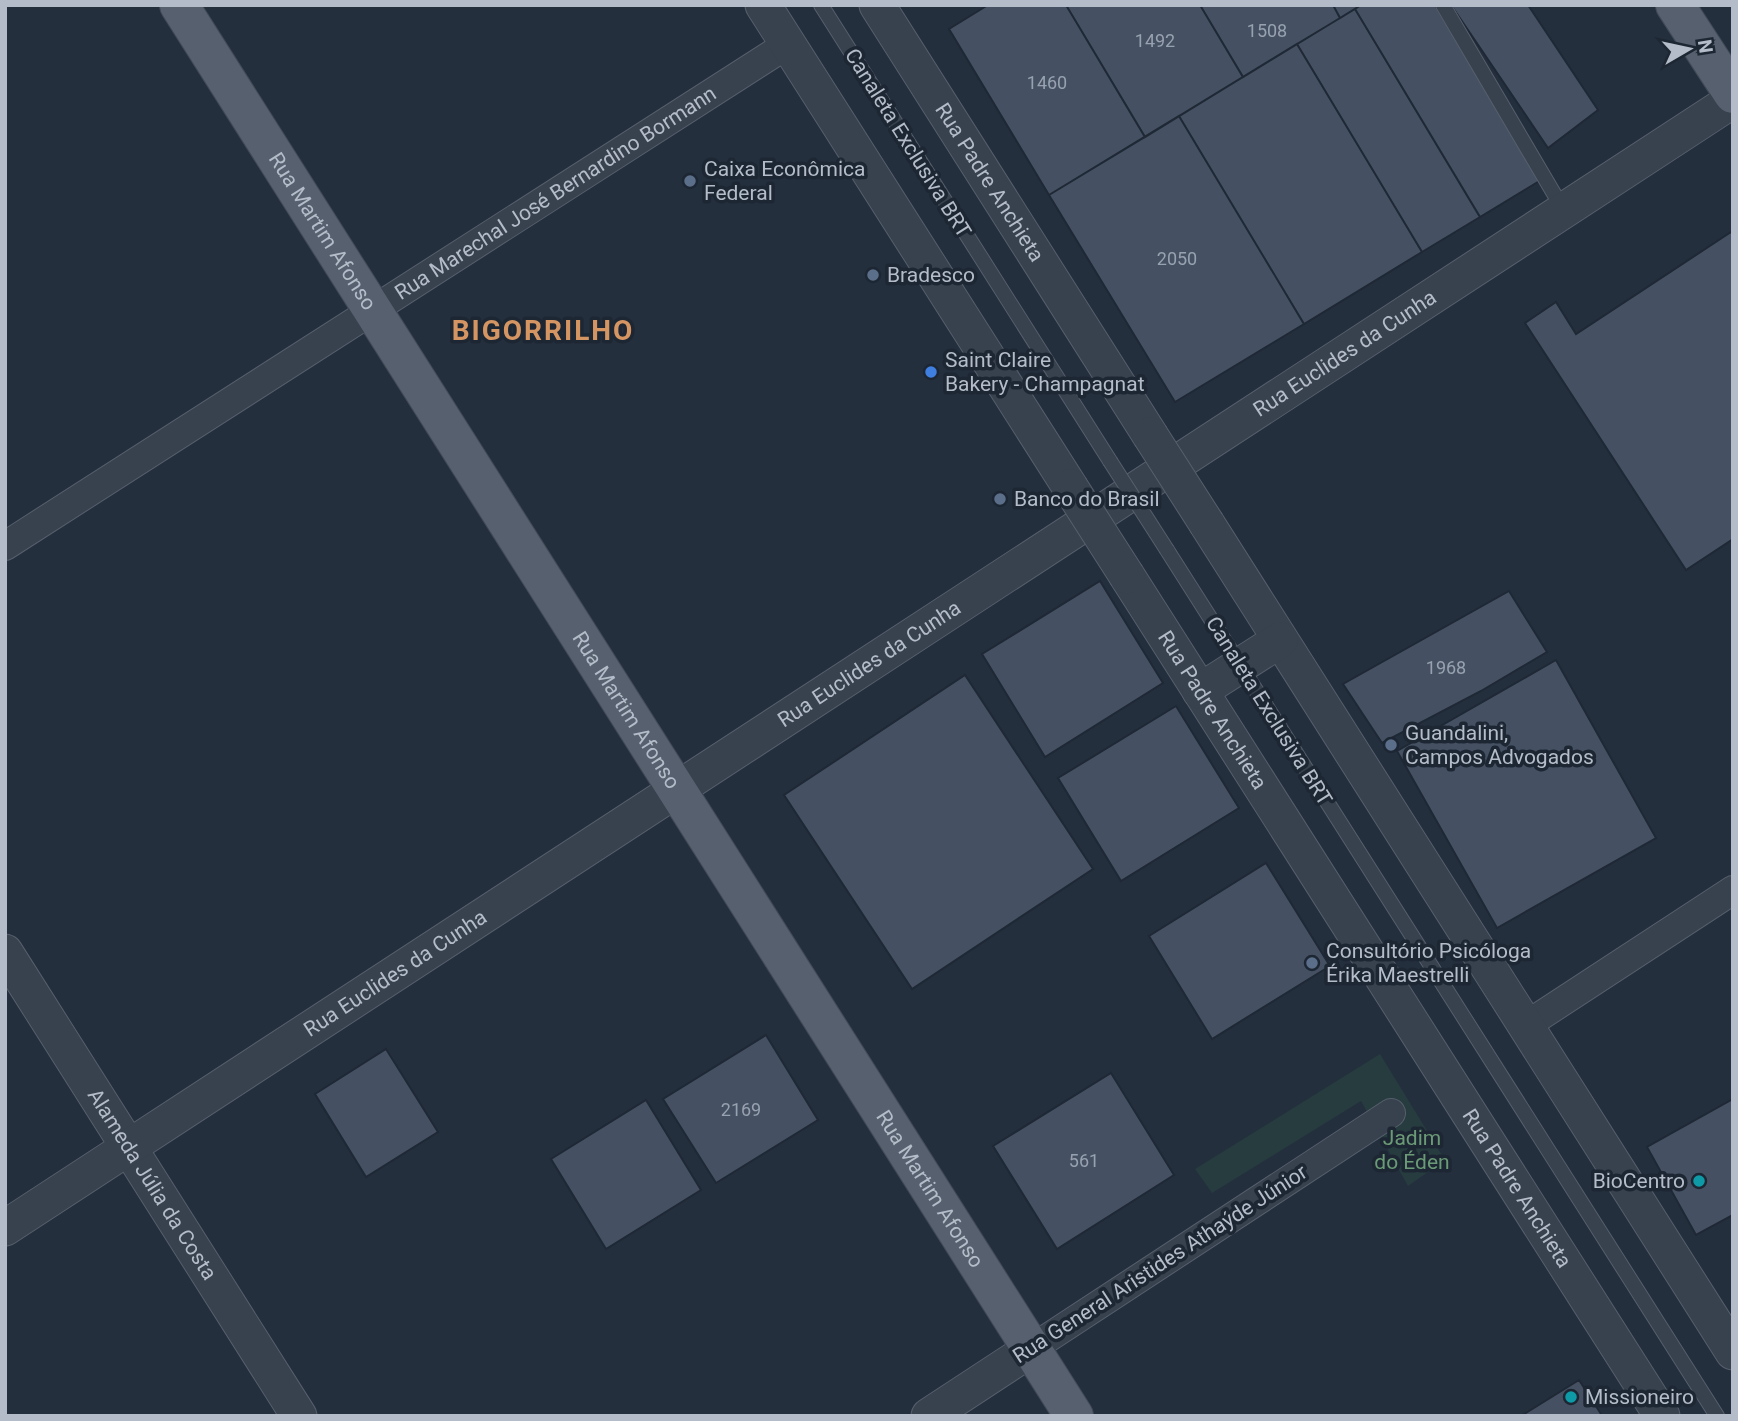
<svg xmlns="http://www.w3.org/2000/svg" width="1738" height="1421" font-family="Roboto,sans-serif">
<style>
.green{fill:#263c3f}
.building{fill:#455162;stroke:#1f2835;stroke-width:2}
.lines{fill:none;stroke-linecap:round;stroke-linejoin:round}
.service-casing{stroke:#565f6c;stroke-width:16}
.minor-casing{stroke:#565f6c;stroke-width:30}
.tertiary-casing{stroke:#565f6c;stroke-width:37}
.primary-casing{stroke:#414a57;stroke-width:40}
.service{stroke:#38414e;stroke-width:14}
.minor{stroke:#38414e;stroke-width:28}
.tertiary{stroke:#38414e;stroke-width:35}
.primary{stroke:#56606e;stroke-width:38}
.service-bridge-casing{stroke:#565f6c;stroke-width:16;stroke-linecap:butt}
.tertiary-bridge-casing{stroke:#565f6c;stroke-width:37;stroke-linecap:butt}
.service-bridge{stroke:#38414e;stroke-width:14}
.tertiary-bridge{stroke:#38414e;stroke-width:35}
.service-dot{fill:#5c6f8a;stroke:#1d2633;stroke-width:2.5}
.shop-dot{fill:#3f7fe0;stroke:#1d2633;stroke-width:2.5}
.culture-dot{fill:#0f9aa8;stroke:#1d2633;stroke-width:2.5}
.labels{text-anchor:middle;stroke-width:7;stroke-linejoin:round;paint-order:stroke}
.number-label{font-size:18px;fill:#98a1af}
.street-label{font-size:21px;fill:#b4bcc9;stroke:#1d2633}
.poi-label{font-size:21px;fill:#b4bcc9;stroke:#1d2633;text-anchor:start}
.park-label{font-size:21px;fill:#6b9a76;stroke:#1d2633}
.district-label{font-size:28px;font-weight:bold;letter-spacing:2px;fill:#d59563;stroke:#1d2633}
</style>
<rect width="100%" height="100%" fill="#242f3e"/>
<!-- green -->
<path class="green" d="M1380,1054l65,106 -37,26 -47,-85 -149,92 -17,-24z"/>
<!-- building -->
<path class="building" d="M988,5h78l79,132 -96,58 -100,-166z
M1066,5h134l43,72 -98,60z
M1200,5h133l7,13 -97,59z
M1333,5h28l-21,13z
M1361,5h74l106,175 -61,37 -125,-208z
M1451,5h77l70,105 -50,38z
M1355,9l125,208 -58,35 -125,-208z
M1297,44l125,208 -118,72 -125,-208z
M1179,116l125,208 -129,78 -126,-207z
M1731,232l2,2v305l-47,31 -161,-247 31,-21 20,32z
M1100,581l63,102 -118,74 -63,-103z
M1509,591l38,61 -66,39 -99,52 -39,-59z
M1556,660l100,178 -159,90 -100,-177z
M965,675l128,194 -181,120 -128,-194z
M1176,706l63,102 -118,73 -63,-103z
M1266,863l64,103 -118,73 -63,-103z
M766,1035l52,85 -102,63 -53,-84z
M386,1049l52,83 -72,45 -51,-83z
M1111,1073l63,102 -117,74 -64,-103z
M1733,1099v116l-37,20 -49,-88z
M646,1100l55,90 -95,59 -55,-90z
M1579,1380l22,34 -2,2h-78z"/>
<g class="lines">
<defs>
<path id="service" d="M821,5l289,456
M1443,5l120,204
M1167,550l550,866"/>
<g id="minor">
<path id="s1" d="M5,546l783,-502"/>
<path d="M1525,1026l208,-136"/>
<path d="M1031,1349l360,-236"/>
</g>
<g id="tertiary">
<path d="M763,5l307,482"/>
<path id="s2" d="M877,5l273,430"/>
<path d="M1207,524l526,828"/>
<path id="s3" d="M1127,576l535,840"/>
<path d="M1200,691l80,-51"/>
<path id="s4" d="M5,952l294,464"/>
<path id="s5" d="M5,1228l1728,-1128"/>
<path d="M929,1416l102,-67"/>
</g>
<g id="primary">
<path id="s6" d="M179,5l895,1411"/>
<path d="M1675,5l58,89"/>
</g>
</defs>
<!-- service casing -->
<use href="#service" class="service-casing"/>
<!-- minor casing -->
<use href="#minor" class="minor-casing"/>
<!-- tertiary casing -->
<use href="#tertiary" class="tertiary-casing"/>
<!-- primary casing -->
<use href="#primary" class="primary-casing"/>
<!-- service -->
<use href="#service" class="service"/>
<!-- minor -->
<use href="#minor" class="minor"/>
<!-- tertiary -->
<use href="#tertiary" class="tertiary"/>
<!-- primary -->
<use href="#primary" class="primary"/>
<defs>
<path id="service-bridge" d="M1110,461l57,89"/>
<path id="tertiary-bridge" d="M1150,435l57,89
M1070,487l57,89"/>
</defs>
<!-- service-bridge casing -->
<use href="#service-bridge" class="service-bridge-casing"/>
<!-- tertiary-bridge casing -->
<use href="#tertiary-bridge" class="tertiary-bridge-casing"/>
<!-- service-bridge -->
<use href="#service-bridge" class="service-bridge"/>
<!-- tertiary-bridge -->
<use href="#tertiary-bridge" class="tertiary-bridge"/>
</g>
<!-- markers -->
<g class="service-dot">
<circle cx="690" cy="181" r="7"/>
<circle cx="873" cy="275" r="7"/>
<circle cx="1000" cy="499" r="7"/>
<circle cx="1391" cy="745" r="7"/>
<circle cx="1312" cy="963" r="7"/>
</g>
<circle class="shop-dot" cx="931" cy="372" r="7"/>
<g class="culture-dot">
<circle cx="1699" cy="1181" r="7"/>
<circle cx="1571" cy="1397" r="7"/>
</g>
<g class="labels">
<!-- number labels -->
<g class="number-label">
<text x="1267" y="37">1508</text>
<text x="1155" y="47">1492</text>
<text x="1047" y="89">1460</text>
<text x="1177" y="265">2050</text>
<text x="1446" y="674">1968</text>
<text x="741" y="1116">2169</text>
<text x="1084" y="1167">561</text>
</g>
<!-- street labels -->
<g class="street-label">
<text transform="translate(908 143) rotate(58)" y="7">Canaleta Exclusiva BRT</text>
<text dy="7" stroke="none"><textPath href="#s2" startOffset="210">Rua Padre Anchieta</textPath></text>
<text dy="7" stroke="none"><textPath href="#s1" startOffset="654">Rua Marechal José Bernardino Bormann</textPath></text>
<text dy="7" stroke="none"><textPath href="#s6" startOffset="268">Rua Martim Afonso</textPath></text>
<text dy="7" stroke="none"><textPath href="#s5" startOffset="1600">Rua Euclides da Cunha</textPath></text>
<text dy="7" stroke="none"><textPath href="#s5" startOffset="1032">Rua Euclides da Cunha</textPath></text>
<text dy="7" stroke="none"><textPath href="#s6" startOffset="835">Rua Martim Afonso</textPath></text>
<text dy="7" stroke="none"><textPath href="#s3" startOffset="159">Rua Padre Anchieta</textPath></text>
<text transform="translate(1269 711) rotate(58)" y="7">Canaleta Exclusiva BRT</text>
<text dy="7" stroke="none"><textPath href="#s5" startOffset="466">Rua Euclides da Cunha</textPath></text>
<text dy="7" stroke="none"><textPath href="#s4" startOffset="275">Alameda Júlia da Costa</textPath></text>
<text dy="7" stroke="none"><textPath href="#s6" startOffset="1402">Rua Martim Afonso</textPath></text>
<text dy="7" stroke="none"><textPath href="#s3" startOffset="726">Rua Padre Anchieta</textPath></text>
<text transform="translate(1160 1264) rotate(-33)" y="7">Rua General Aristides Athaýde Júnior</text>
</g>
<!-- poi labels -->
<g class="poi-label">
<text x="704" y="176">Caixa Econômica<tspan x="704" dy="24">Federal</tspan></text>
<text x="887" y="282">Bradesco</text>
<text x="945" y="367">Saint Claire<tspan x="945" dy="24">Bakery - Champagnat</tspan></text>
<text x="1014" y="506">Banco do Brasil</text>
<text x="1405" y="740">Guandalini,<tspan x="1405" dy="24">Campos Advogados</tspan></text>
<text x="1326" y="958">Consultório Psicóloga<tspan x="1326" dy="24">Érika Maestrelli</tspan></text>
<text x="1685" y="1188" text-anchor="end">BioCentro</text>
<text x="1585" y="1404">Missioneiro</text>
</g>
<!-- park labels -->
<g class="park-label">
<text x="1412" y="1145">Jadim<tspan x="1412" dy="24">do Éden</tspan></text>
</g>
<!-- district labels -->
<g class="district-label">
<text x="543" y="340">BIGORRILHO</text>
</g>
</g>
<!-- border -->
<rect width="1738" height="1421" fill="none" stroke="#b4bcc9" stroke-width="14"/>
<!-- north arrow -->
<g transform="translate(1689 49) rotate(81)" stroke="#1d2633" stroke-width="5" paint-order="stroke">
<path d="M0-5L12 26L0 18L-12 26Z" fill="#b4bcc9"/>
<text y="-10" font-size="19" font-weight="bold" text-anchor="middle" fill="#b4bcc9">N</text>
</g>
</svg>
